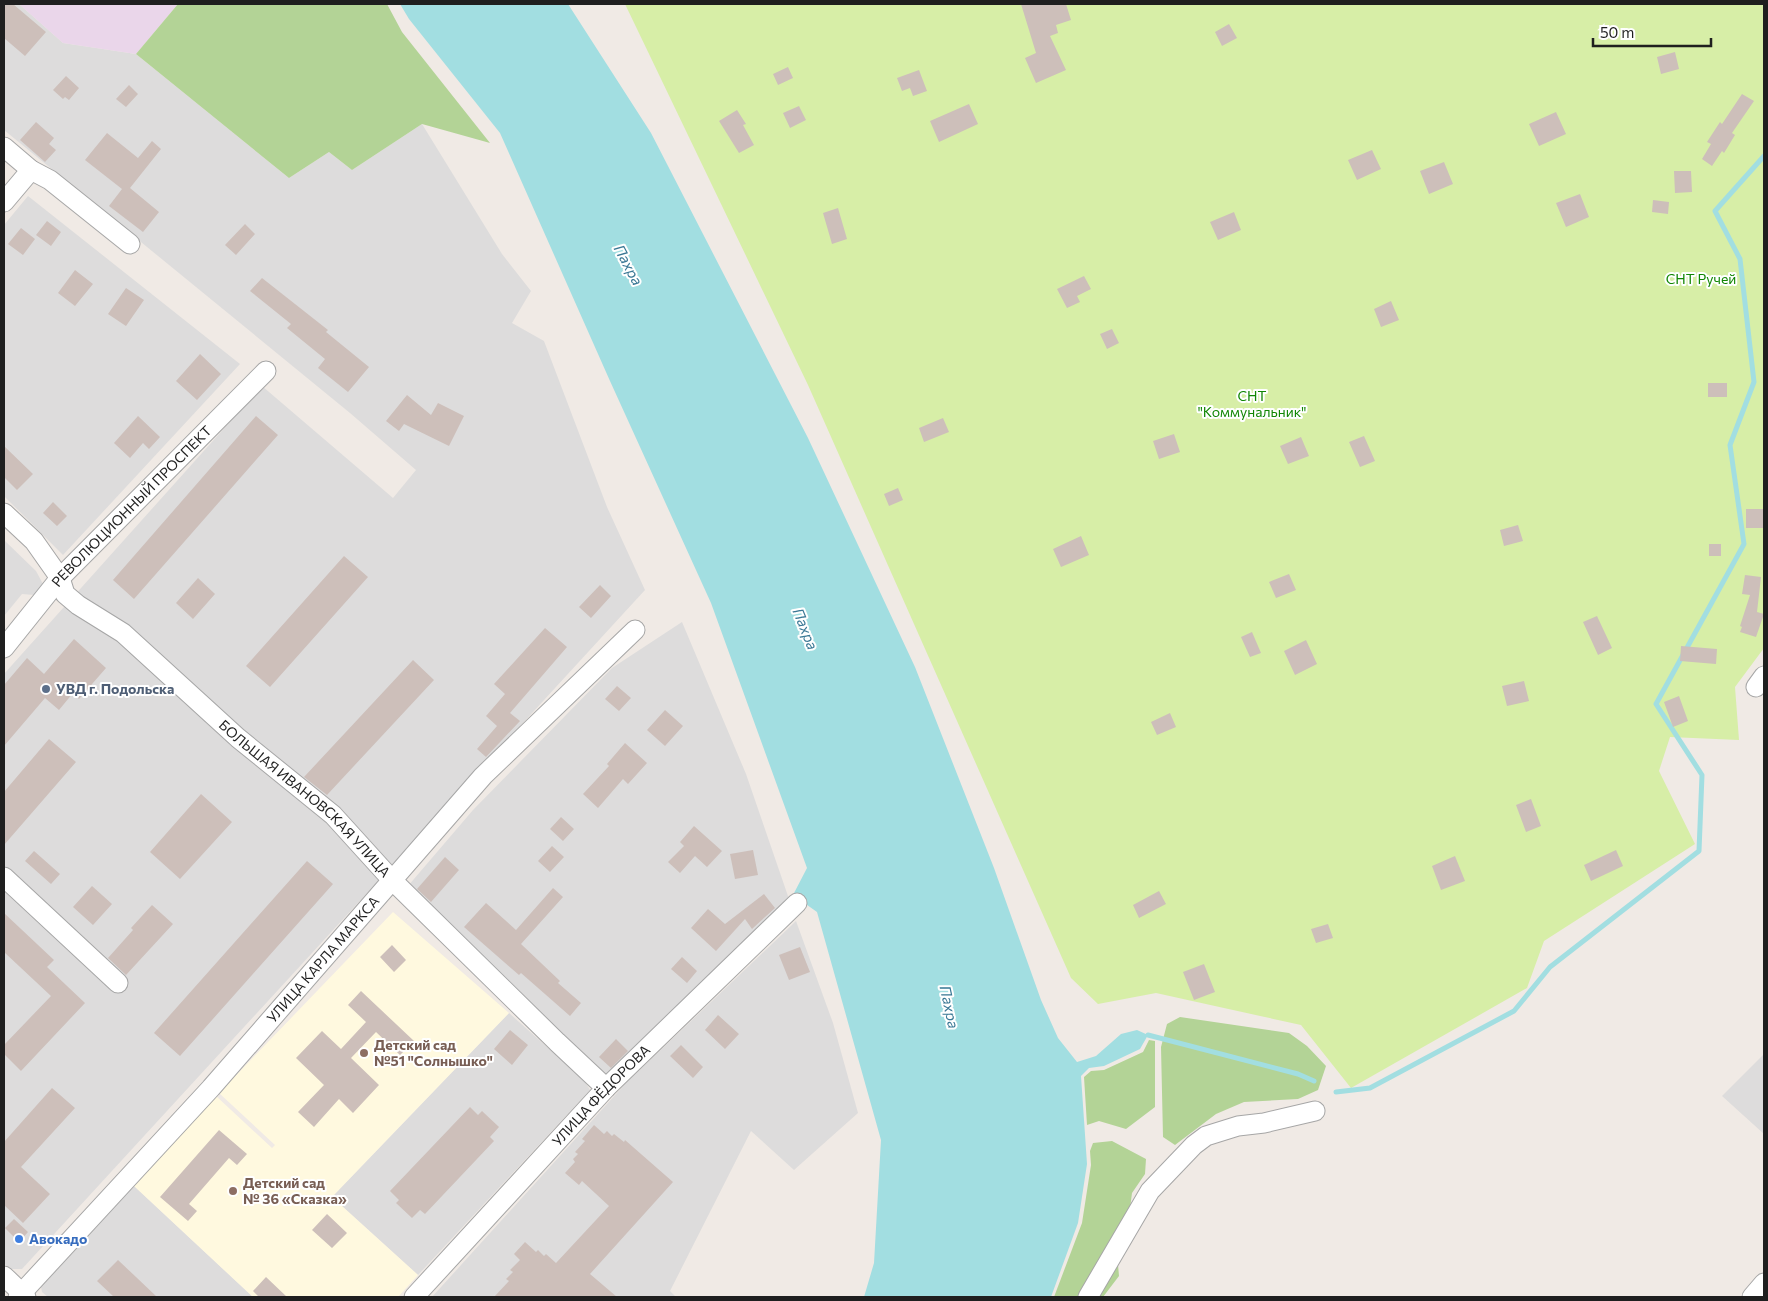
<svg xmlns="http://www.w3.org/2000/svg" width="1768" height="1301" font-family="Commissioner,sans-serif">
<style>
.residential{fill:#dddcdc}
.industrial{fill:#ead6ea}
.education{fill:#fff9df}
.grass{fill:#d7eea7}
.forest{fill:#b3d396}
.water{fill:#a2dee1}
.lines{fill:none;stroke-linecap:round;stroke-linejoin:round}
.stream{stroke:#a2dee1;stroke-width:5}
.building{fill:#cdbfba}
.minor-casing{stroke:#a6a6a6;stroke-width:21}
.minor{stroke:#fff;stroke-width:19}
.service-dot{fill:#5c6f8a;stroke:#fff;stroke-width:2}
.education-dot{fill:#8d6e63;stroke:#fff;stroke-width:2}
.shop-dot{fill:#3f7fe0;stroke:#fff;stroke-width:2}
.labels{text-anchor:middle;stroke-width:4;stroke-linejoin:round;paint-order:stroke}
.park-label{font-size:14px;fill:#118604;stroke:#fff}
.street-label{font-size:14px;fill:#1f1f1f;stroke:#fff}
.service-label{font-size:14px;font-weight:bold;fill:#4e5e75;stroke:#fff;text-anchor:start}
.education-label{font-size:14px;font-weight:bold;fill:#785e54;stroke:#fff;text-anchor:start}
.shop-label{font-size:14px;font-weight:bold;fill:#366cbe;stroke:#fff;text-anchor:start}
.water-label{font-size:15px;font-style:italic;fill:#3a7895;stroke:#fff}
</style>
<rect width="100%" height="100%" fill="#f0eae5"/>
<!-- residential -->
<path class="residential" d="M4,4h15l44,39 73,11 153,124 40,-26 23,18 70,-46 80,130 29,37 -19,32 32,18 63,166 38,83 -623,679h-13l-5,-6v-589l258,-288 131,112 23,-28 -66,-57 -346,-283z
M28,196l212,168 -177,191 -59,-59v-271z
M4,540l32,31 7,13 -9,11 -12,-1 -18,22z
M682,622l64,152 43,125 -181,179 -206,-185 71,-83 139,-142z
M796,921l37,102 25,90 -64,57 -43,-39 -81,160 6,6h-244l194,-214z
M509,1013l75,67 6,10 -172,185 -86,-78z
M1764,1054v80l-42,-38z
M134,1186l119,111h-205l-6,-5 -1,-5z"/>
<!-- industrial -->
<path class="industrial" d="M19,4h159l-42,50 -73,-11z"/>
<!-- education -->
<path class="education" d="M393,912l116,101 -177,184 86,78 -20,22h-145l-119,-111 82,-90 56,52 3,-3 -56,-52z"/>
<!-- grass -->
<path class="grass" d="M625,4h1139v644l-29,39 4,53 -69,-3 -11,34 36,73 -151,97 -17,47 -176,100 -50,-63 -145,-32 -58,11 -27,-26 -263,-593z"/>
<!-- forest -->
<path class="forest" d="M178,4h209l15,28 88,111 -68,-19 -70,46 -23,-18 -40,26 -153,-124z
M1180,1017l109,16 18,13 19,20 -8,24 -20,9 -54,3 -28,12 -41,31 -12,-8 -2,-90 6,-23z
M1149,1040l6,1v66l-29,22 -27,-8 -12,4 -3,-48 7,-6 13,-1 39,-18z
M1112,1141l34,18 -1,15 -13,19 -3,23 -12,37 2,23 -16,21h-49l28,-74 9,-58 -1,-14 3,-8z"/>
<!-- water -->
<path class="water" d="M400,4h168l83,129 157,305 107,229 79,201 47,132 17,38 19,24 19,-6 25,-22 16,-4 11,5 -8,14 -36,17 -15,2 -8,8 6,88 -9,59 -27,74h-187l10,-34 7,-123 -64,-228 -24,-17 14,-27 -96,-265 -101,-222 -110,-248 -91,-114z"/>
<g class="lines">
<!-- stream -->
<path class="stream" d="M1148,1035l150,39 16,7
M1336,1092l34,-4 144,-77 36,-44 149,-116 3,-76 -46,-71 88,-160 -14,-99 24,-63 -14,-123 -25,-48 49,-55"/>
</g>
<!-- building -->
<path class="building" d="M4,4h9l33,28 -21,24 -21,-18z
M1021,4h45l5,16 -15,5 2,8 -8,3 16,34 -30,13 -11,-25 11,-5z
M1229,24l8,14 -15,8 -7,-14z
M1675,52l4,17 -18,5 -4,-17z
M788,67l5,11 -15,7 -5,-11z
M919,70l8,21 -14,5 -3,-8 -8,3 -5,-13z
M66,76l13,12 -10,12 -4,-3 -2,2 -10,-9z
M129,85l9,9 -12,13 -10,-8z
M1742,94l12,7 -22,32 3,2 -11,18 -2,-2 -10,15 -10,-7 9,-15 -4,-2 13,-20 2,2z
M969,104l9,20 -39,18 -9,-21z
M799,106l7,14 -16,8 -7,-15z
M737,110l9,14 -3,1 11,20 -15,8 -20,-32z
M1556,112l10,22 -27,12 -10,-22z
M36,122l18,16 -5,6 7,6 -11,12 -25,-22z
M107,133l31,25 14,-17 9,8 -31,39 29,24 -16,20 -34,-26 13,-17 -37,-29z
M1372,150l9,19 -24,11 -9,-20z
M1444,162l9,22 -24,10 -9,-23z
M1674,171h17l1,21 -17,1z
M1580,194l9,23 -23,10 -10,-24z
M1653,200l16,2 -1,12 -16,-2z
M838,208l9,31 -15,5 -9,-31z
M1234,212l7,18 -23,10 -8,-18z
M47,221l14,11 -10,14 -15,-11z
M245,224l10,10 -19,21 -11,-10z
M21,228l14,11 -12,16 -15,-11z
M75,270l18,14 -18,22 -17,-13z
M1084,276l7,13 -14,7 3,6 -13,6 -10,-19z
M262,278l66,52 -2,2 43,35 -21,25 -30,-24 7,-9 -38,-31 4,-4 -41,-33z
M126,288l18,12 -18,26 -18,-12z
M1391,301l8,19 -18,7 -7,-18z
M1112,329l7,14 -12,6 -7,-15z
M200,354l21,20 -24,26 -21,-19z
M1708,383h19v14h-19z
M407,395l24,20 7,-12 26,13 -15,30 -45,-22 -5,7 -13,-10z
M138,416l22,21 -11,12 -6,-6 -13,15 -16,-15z
M256,416l22,19 -144,164 -21,-19z
M943,418l6,14 -25,10 -5,-14z
M1174,434l6,18 -21,7 -6,-18z
M1364,436l11,25 -15,6 -11,-25z
M1301,437l8,19 -21,8 -8,-18z
M4,446l29,28 -16,16 -13,-13z
M898,488l5,12 -14,6 -5,-12z
M53,502l14,14 -10,10 -14,-13z
M1746,509h18v19h-18z
M1518,525l5,16 -19,5 -4,-16z
M1081,536l8,19 -28,12 -8,-18z
M1709,544h12v12h-12z
M344,556l24,21 -98,110 -24,-21z
M1289,574l7,16 -20,8 -7,-16z
M1745,575l16,2 -4,35 7,2 -8,23 -16,-5 2,-5 -2,-1 10,-31 -8,-1z
M198,578l17,16 -22,25 -17,-16z
M600,585l11,11 -20,22 -12,-11z
M1597,616l15,32 -14,7 -15,-33z
M545,628l22,19 -57,66 10,8 -34,36 -9,-8 20,-23 -11,-10 19,-22 -11,-10z
M1252,632l9,21 -11,4 -9,-20z
M74,639l32,29 -27,31 -6,-6 -14,17 -14,-12 -41,48v-61l23,-27 17,16z
M1306,640l11,24 -22,11 -11,-24z
M1681,646l36,3 -1,15 -36,-3z
M413,660l21,20 -107,115 -23,-18z
M1524,681l5,20 -22,5 -5,-20z
M617,686l14,12 -12,13 -14,-12z
M1679,696l9,25 -15,6 -9,-25z
M665,710l18,16 -18,20 -18,-16z
M1170,713l6,14 -19,8 -6,-13z
M49,739l27,23 -72,83v-53z
M625,743l22,20 -19,21 -5,-5 -25,29 -15,-14 26,-28 -2,-2z
M201,794l31,28 -52,57 -30,-27z
M1531,799l10,27 -15,6 -10,-27z
M561,817l13,12 -11,12 -13,-12z
M694,826l28,25 -15,16 -12,-11 -15,17 -12,-11 16,-16 -4,-4z
M552,846l12,11 -14,15 -12,-11z
M753,850l5,25 -23,4 -5,-25z
M1616,850l7,16 -32,15 -7,-16z
M34,851l26,23 -9,10 -26,-23z
M1455,856l10,25 -24,9 -9,-24z
M445,857l14,13 -28,32 -14,-13z
M307,861l26,23 -153,172 -26,-23z
M92,886l20,18 -19,21 -20,-18z
M553,888l10,9 -42,47 39,37 -2,2 23,20 -11,13 -49,-43 -2,2 -55,-48 22,-24 30,27z
M1159,891l7,13 -27,14 -6,-13z
M764,894l11,14 -23,21 -7,-10 -29,32 -25,-23 17,-19 17,15z
M152,905l21,19 -47,51 -18,-17 25,-28 -2,-2z
M4,913l50,47 -7,7 38,36 -64,68 -17,-17v-9l47,-49 -47,-44z
M1328,924l5,14 -17,5 -5,-14z
M392,945l14,15 -12,12 -14,-15z
M800,947l10,25 -21,8 -10,-25z
M682,957l15,14 -10,12 -16,-14z
M1204,964l11,28 -21,8 -11,-28z
M361,991l53,50 -14,14 -24,-23 -25,26 28,27 -26,28 -14,-14 -25,28 -16,-15 26,-27 -28,-27 26,-27 19,18 25,-27 -18,-17z
M718,1015l21,19 -14,15 -20,-19z
M510,1030l18,15 -16,20 -18,-16z
M616,1039l12,12 -17,17 -12,-11z
M681,1045l22,22 -10,11 -23,-22z
M52,1088l23,20 -54,59 29,27 -27,29 -19,-18v-63z
M470,1107l8,8 4,-4 17,16 -9,10 4,4 -69,73 -5,-4 -8,8 -16,-15 3,-3 -9,-9z
M594,1125l10,9 3,-3 5,5 2,-2 10,8 1,-2 48,42 -83,92 27,23h-123l15,-16 -3,-2 7,-7 -3,-2 10,-10 -6,-6 11,-12 11,10 2,-2 6,6 2,-2 10,9 53,-57 -27,-25 -3,4 -14,-12 10,-11 -2,-3 5,-5 -3,-2 10,-11 -3,-2z
M219,1130l28,24 -10,11 -8,-7 -40,46 8,7 -9,10 -28,-24z
M327,1214l20,19 -15,15 -20,-18z
M14,1219l14,13 -9,10 -14,-14z
M118,1260l18,17 21,20h-43l-17,-16z
M266,1277l21,20h-28l-6,-6z"/>
<g class="lines">
<defs>
<g id="minor">
<path d="M4,147l27,23 19,10 80,64"/>
<path d="M4,202l27,-32"/>
<path id="s1" d="M4,513l30,28 26,37 5,16 13,11 45,28 115,105 95,77 59,65 165,162 49,46"/>
<path id="s2" d="M4,648l56,-70 206,-207"/>
<path d="M1756,687l8,-11"/>
<path d="M4,877l114,106"/>
<path d="M4,1276l22,21"/>
<path id="s3" d="M18,1297l193,-209 272,-312 152,-146"/>
<path id="s4" d="M414,1297l192,-209 191,-185"/>
<path d="M1088,1297l62,-106 44,-46 12,-9 32,-10 26,-3 51,-12"/>
<path d="M1752,1297l12,-14"/>
</g>
</defs>
<!-- minor casing -->
<use href="#minor" class="minor-casing"/>
<!-- minor -->
<use href="#minor" class="minor"/>
</g>
<!-- markers -->
<circle class="service-dot" cx="46" cy="689" r="5"/>
<g class="education-dot">
<circle cx="364" cy="1053" r="5"/>
<circle cx="233" cy="1191" r="5"/>
</g>
<circle class="shop-dot" cx="19" cy="1239" r="5"/>
<g class="labels">
<!-- park labels -->
<g class="park-label">
<text x="1701" y="284">СНТ Ручей</text>
<text x="1252" y="401">СНТ<tspan x="1252" dy="16">"Коммунальник"</tspan></text>
</g>
<!-- street labels -->
<g class="street-label">
<text dy="5" stroke="none"><textPath href="#s2" startOffset="191">РЕВОЛЮЦИОННЫЙ ПРОСПЕКТ</textPath></text>
<text dy="5" stroke="none"><textPath href="#s1" startOffset="419">БОЛЬШАЯ ИВАНОВСКАЯ УЛИЦА</textPath></text>
<text dy="5" stroke="none"><textPath href="#s3" startOffset="455">УЛИЦА КАРЛА МАРКСА</textPath></text>
<text dy="5" stroke="none"><textPath href="#s4" startOffset="275">УЛИЦА ФЁДОРОВА</textPath></text>
</g>
<!-- service labels -->
<g class="service-label">
<text x="56" y="694">УВД г. Подольска</text>
</g>
<!-- education labels -->
<g class="education-label">
<text x="374" y="1050">Детский сад<tspan x="374" dy="16">№51 "Солнышко"</tspan></text>
<text x="243" y="1188">Детский сад<tspan x="243" dy="16">№ 36 «Сказка»</tspan></text>
</g>
<!-- shop labels -->
<g class="shop-label">
<text x="29" y="1244">Авокадо</text>
</g>
<!-- water labels -->
<g class="water-label">
<text transform="translate(628 265) rotate(62)" y="5">Пахра</text>
<text transform="translate(805 629) rotate(68)" y="5">Пахра</text>
<text transform="translate(949 1007) rotate(78)" y="5">Пахра</text>
</g>
</g>
<!-- border -->
<rect width="1768" height="1301" fill="none" stroke="#1f1f1f" stroke-width="10"/>
<!-- scale -->
<path d="M1593 38v8h118v-8" fill="none" stroke="#1f1f1f" stroke-width="2.5"/>
<text x="1600" y="38" font-size="15" fill="#1f1f1f" stroke="#ffffff" stroke-width="4" paint-order="stroke">50 m</text>
</svg>
